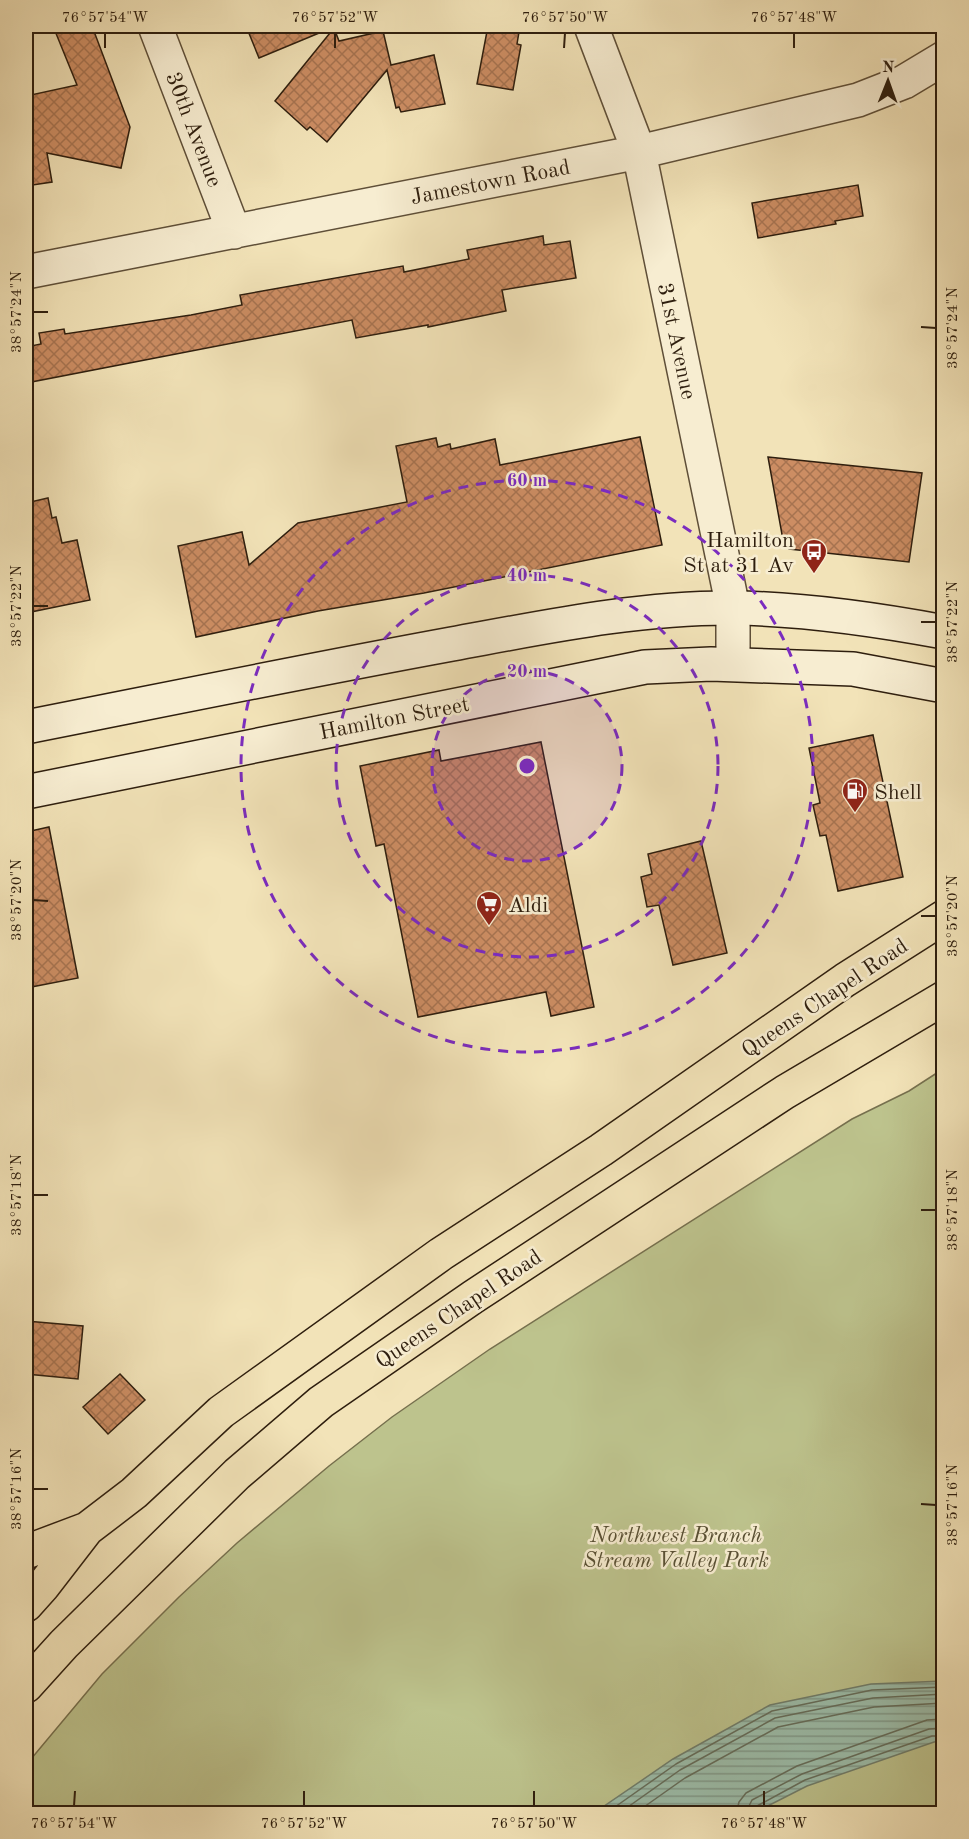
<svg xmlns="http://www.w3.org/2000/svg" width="969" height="1839" font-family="'Old Standard TT',serif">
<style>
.green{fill:#bdc38d;stroke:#76704e;stroke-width:1.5}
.water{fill:url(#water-rules);stroke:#707e6c;stroke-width:1.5}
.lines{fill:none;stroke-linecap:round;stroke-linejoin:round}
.shore{stroke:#656e5c;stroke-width:1.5}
.building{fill:url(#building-cross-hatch);stroke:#2e1e0e;stroke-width:1.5}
.minor-casing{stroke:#5f4f38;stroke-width:36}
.secondary-casing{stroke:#2e1e0e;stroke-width:36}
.primary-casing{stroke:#2e1e0e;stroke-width:36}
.minor{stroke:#f7edd1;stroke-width:33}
.secondary{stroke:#f7edd1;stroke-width:33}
.primary{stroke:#f2e3b8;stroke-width:33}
.ticks{fill:none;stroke:#2e1e0e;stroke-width:2}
.ring{fill:none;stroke:#7b2cbf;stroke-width:3;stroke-dasharray:10 8}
.labels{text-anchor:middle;stroke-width:5;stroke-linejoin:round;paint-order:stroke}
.street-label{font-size:22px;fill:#2e1e0e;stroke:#f7edd1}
.poi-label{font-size:22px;fill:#2e1e0e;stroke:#f7edd1;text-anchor:start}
.park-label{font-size:22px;font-style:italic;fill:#595034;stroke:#f7edd1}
.centre{fill:#7b2cbf;stroke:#f7edd1;stroke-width:3}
.ring-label{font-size:18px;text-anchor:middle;font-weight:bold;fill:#7b2cbf;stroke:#f7edd1;stroke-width:5;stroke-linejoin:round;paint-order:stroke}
.neatline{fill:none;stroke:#2e1e0e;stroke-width:2}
.ticks-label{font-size:15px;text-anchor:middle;fill:#2e1e0e}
</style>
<defs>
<pattern id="water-rules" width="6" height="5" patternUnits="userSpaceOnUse" patternTransform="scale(1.5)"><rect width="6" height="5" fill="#9cbeab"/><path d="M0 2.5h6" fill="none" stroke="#809a8a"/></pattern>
<pattern id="building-cross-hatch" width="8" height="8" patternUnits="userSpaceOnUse" patternTransform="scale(1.5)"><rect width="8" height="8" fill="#cc8d63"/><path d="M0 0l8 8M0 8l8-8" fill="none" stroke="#a67350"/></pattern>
</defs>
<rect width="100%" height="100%" fill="#f2e3b8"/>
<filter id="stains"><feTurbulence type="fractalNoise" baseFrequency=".00333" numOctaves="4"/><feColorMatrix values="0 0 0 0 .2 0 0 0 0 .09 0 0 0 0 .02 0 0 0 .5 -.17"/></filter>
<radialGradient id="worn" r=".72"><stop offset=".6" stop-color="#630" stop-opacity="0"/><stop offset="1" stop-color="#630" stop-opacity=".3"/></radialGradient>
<!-- green -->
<path class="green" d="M943,1069v744h-917v-48l76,-91 77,-77 58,-54 92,-77 63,-49 98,-68 362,-230 57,-28z"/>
<!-- water -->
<path class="water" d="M943,1681v60l-9,1 -127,44 -53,27h-160l79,-54 97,-54 101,-21z"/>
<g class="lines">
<!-- shore -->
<path class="shore" d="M605,1814l71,-50 96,-53 100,-21 72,-3
M618,1814l62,-44 95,-52 98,-20 71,-4
M634,1814l51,-36 93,-51 96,-20 70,-4
M736,1814l3,-12 7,-9 51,-27 130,-46 17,-1
M745,1814l7,-14 50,-26 127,-45 15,-1
M753,1814l4,-8 48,-26 127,-44h12"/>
</g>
<!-- building -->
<path class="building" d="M53,26h39l38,101 -9,41 -74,-15 5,29 -26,4v-90l51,-11z
M246,26h90l-77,32z
M488,26h32l-3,18 4,1 -8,45 -36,-6z
M334,28l5,13 44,-10 8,34 43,-10 11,49 -44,8 -2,-5 -3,1 -9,-38 -60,72 -17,-15 -3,3 -32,-29z
M858,185l5,31 -28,5 1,3 -78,14 -6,-35z
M543,236l1,9 26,-4 6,37 -74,12 4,21 -78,16v-2l-72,13 -4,-18 -326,63v-36l15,-3 -2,-11 25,-4 1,5 126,-19 51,-10 -2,-10 163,-29 1,6 65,-13 -2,-9z
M640,437l22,108 -238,48 -106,18 -122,26 -18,-91 64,-14 7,33 49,-42 109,-21 -11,-56 40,-8 2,9 12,-3 1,5 44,-10 5,26z
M768,457l154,16 -13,89 -120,-13 -6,-9z
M48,498l4,20 4,-1 6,26 15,-3 13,60 -64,13v-110z
M873,735l30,142 -65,14 -12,-56 -6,1 -7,-31 7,-2 -11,-55z
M541,742l53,265 -43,9 -5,-24 -128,25 -34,-173 -8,2 -16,-80 79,-16 2,11z
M49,827l29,151 -52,10v-156z
M701,841l26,112 -54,12 -14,-60 -12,2 -6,-30 11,-3 -4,-20z
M26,1321l57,5 -5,53 -52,-5z
M120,1374l25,26 -37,34 -25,-27z"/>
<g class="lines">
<defs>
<path id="minor" d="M155,26l79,206
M591,26l48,126 94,456v56
M26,272l613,-120 219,-52 46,-18 40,-24"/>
<path id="secondary" d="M26,727c142,-28 284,-57 426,-83 93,-17 188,-37 283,-36 70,1 139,11 209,24
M26,792l619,-125 66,-3 142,5 91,17"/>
<path id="primary" d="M26,1552l61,-23
M26,1605l17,-19 44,-57 47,-36 87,-81 220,-158 160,-104 244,-170 99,-63
M26,1686l38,-42 173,-170 84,-72 152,-105 312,-205 159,-94"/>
</defs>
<!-- minor casing -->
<use href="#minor" class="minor-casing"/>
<!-- secondary casing -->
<use href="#secondary" class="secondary-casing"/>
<!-- primary casing -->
<use href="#primary" class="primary-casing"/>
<!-- minor -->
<use href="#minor" class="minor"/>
<!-- secondary -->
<use href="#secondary" class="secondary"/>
<!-- primary -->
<use href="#primary" class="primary"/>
</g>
<!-- ticks -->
<path class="ticks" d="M105,48v-15M335,48v-15M564,48l1,-15M794,48v-15M33,312h15M921,327l15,1M33,606h15M921,622h15M33,900l15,1M921,916h15M33,1195h15M921,1210h15M33,1489h15M921,1504l15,1M74,1806l1,-15M304,1806v-15M534,1806v-15M764,1806v-15"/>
<!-- distance rings -->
<circle cx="527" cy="766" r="95" fill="#7b2cbf" fill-opacity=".12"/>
<g class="ring">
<circle cx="527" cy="766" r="95"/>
<circle cx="527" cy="766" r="191"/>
<circle cx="527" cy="766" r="286"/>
</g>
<!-- icons -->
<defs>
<symbol id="bus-pin" viewBox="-11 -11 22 30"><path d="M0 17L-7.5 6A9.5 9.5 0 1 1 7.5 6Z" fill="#8f2418" stroke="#f7edd1"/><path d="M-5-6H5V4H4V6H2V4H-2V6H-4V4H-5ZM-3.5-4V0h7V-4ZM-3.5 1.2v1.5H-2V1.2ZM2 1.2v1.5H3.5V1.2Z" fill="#fff"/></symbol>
<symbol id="fuel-pin" viewBox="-11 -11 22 30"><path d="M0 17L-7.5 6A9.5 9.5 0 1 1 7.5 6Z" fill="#8f2418" stroke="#f7edd1"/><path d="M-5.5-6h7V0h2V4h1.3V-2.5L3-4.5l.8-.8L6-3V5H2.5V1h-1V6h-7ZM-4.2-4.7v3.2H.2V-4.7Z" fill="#fff"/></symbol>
<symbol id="supermarket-pin" viewBox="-11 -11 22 30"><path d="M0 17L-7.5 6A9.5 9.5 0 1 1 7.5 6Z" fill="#8f2418" stroke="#f7edd1"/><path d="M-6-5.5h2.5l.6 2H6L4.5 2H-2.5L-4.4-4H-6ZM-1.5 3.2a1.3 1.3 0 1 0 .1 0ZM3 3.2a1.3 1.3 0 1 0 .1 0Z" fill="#fff"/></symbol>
</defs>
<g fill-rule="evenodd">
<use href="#bus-pin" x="799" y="537" width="30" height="40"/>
<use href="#fuel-pin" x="840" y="776" width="30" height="40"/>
<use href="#supermarket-pin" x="474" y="889" width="30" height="40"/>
</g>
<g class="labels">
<!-- street labels -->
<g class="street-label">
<text transform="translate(195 129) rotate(69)" y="8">30th Avenue</text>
<text transform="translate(490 181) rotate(-11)" y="8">Jamestown Road</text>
<text transform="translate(678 341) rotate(78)" y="8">31st Avenue</text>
<text transform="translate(394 717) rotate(-11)" y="8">Hamilton Street</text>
<text transform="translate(824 997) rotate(-34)" y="8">Queens Chapel Road</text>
<text transform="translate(458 1308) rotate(-34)" y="8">Queens Chapel Road</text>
</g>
<!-- poi labels -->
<g class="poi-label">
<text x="794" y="547" text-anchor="end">Hamilton<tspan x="794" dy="25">St at 31 Av</tspan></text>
<text x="874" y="799">Shell</text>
<text x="508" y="912">Aldi</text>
</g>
<!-- park labels -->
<g class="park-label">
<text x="676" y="1542">Northwest Branch<tspan x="676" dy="25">Stream Valley Park</tspan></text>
</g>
</g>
<circle cx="527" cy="766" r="9" class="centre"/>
<g class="ring-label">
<text x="527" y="486">60 m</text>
<text x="527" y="581">40 m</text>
<text x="527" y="677">20 m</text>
</g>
<!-- margin -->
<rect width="969" height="1839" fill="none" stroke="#f2e3b8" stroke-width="66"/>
<!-- north arrow -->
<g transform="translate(888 81) rotate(1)" stroke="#f7edd1" stroke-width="4.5" paint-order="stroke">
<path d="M0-4.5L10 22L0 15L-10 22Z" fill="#2e1e0e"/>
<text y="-9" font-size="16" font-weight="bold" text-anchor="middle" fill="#2e1e0e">N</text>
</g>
<rect x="33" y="33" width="903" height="1773" class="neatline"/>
<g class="ticks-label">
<text x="105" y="22">76°57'54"W</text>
<text x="335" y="22">76°57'52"W</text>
<text x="565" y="22">76°57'50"W</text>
<text x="794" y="22">76°57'48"W</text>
<text transform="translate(16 312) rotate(-90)" y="5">38°57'24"N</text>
<text transform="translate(952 328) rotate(-90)" y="5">38°57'24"N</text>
<text transform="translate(16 606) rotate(-90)" y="5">38°57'22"N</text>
<text transform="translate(952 622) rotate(-90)" y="5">38°57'22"N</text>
<text transform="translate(16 900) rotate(-90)" y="5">38°57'20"N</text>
<text transform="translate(952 916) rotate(-90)" y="5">38°57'20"N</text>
<text transform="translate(16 1195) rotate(-90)" y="5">38°57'18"N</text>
<text transform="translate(952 1210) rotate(-90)" y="5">38°57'18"N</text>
<text transform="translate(16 1489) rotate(-90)" y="5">38°57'16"N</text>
<text transform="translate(952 1505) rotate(-90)" y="5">38°57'16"N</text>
<text x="74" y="1828">76°57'54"W</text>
<text x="304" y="1828">76°57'52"W</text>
<text x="534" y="1828">76°57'50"W</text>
<text x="764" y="1828">76°57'48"W</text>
</g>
<rect width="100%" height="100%" filter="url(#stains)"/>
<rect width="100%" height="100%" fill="url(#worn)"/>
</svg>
